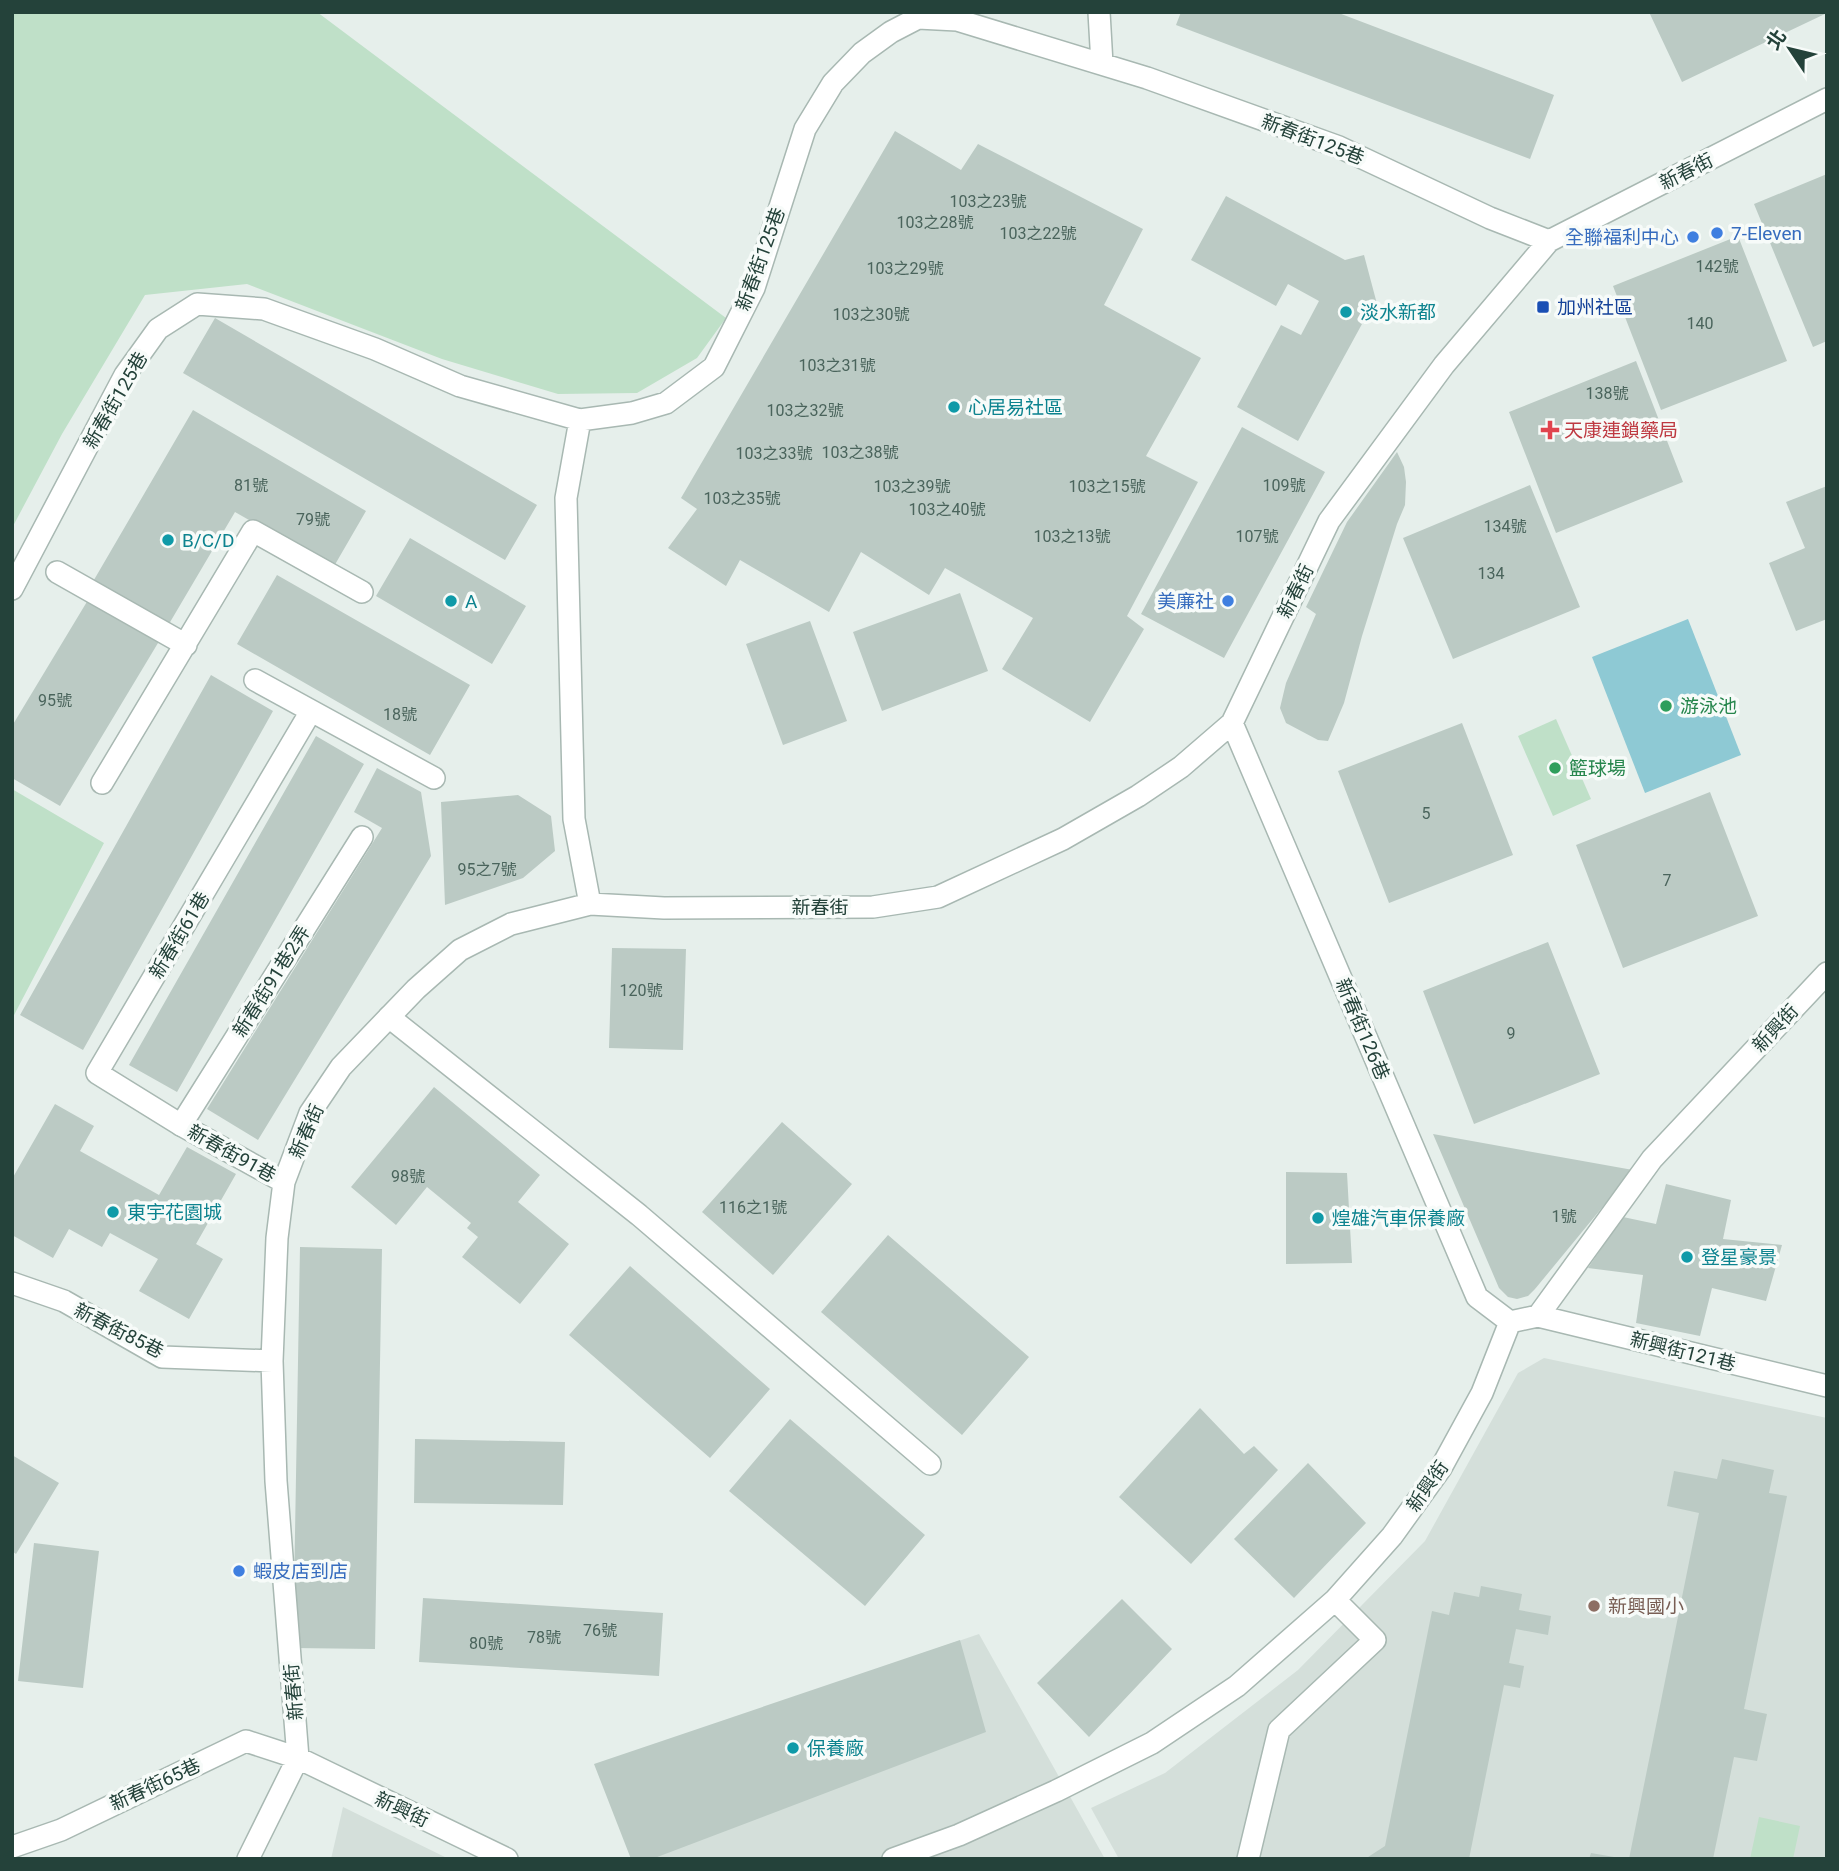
<svg xmlns="http://www.w3.org/2000/svg" width="1839" height="1871" font-family="Roboto,'Noto Sans TC',sans-serif">
<style>
.built{fill:#d4dfda}
.green{fill:#bfe0c8}
.water{fill:#8ec9d4}
.building{fill:#bbcac4}
.lines{fill:none;stroke-linecap:round;stroke-linejoin:round}
.pedestrian-casing{stroke:#a8b8b2;stroke-width:24}
.minor-casing{stroke:#a8b8b2;stroke-width:24}
.pedestrian{stroke:#fff;stroke-width:21}
.minor{stroke:#fff;stroke-width:21}
.shop-dot{fill:#3f7fe0;stroke:#f7fbf9;stroke-width:2.5}
.transit-dot{fill:#1a4fb4;stroke:#f7fbf9;stroke-width:2.5}
.culture-dot{fill:#0f9aa8;stroke:#f7fbf9;stroke-width:2.5}
.health-dot{fill:#e0444e;stroke:#f7fbf9;stroke-width:2.5}
.leisure-dot{fill:#2e9e5b;stroke:#f7fbf9;stroke-width:2.5}
.education-dot{fill:#8d6e63;stroke:#f7fbf9;stroke-width:2.5}
.labels{text-anchor:middle;stroke-width:7;stroke-linejoin:round;paint-order:stroke}
.number-label{font-size:16px;fill:#4a645c}
.street-label{font-size:19px;fill:#24423a;stroke:#f7fbf9}
.shop-label{font-size:19px;fill:#366cbe;stroke:#f7fbf9;text-anchor:start}
.transit-label{font-size:19px;fill:#164399;stroke:#f7fbf9;text-anchor:start}
.culture-label{font-size:19px;fill:#0d838f;stroke:#f7fbf9;text-anchor:start}
.health-label{font-size:19px;fill:#be3a42;stroke:#f7fbf9;text-anchor:start}
.leisure-label{font-size:19px;fill:#27864d;stroke:#f7fbf9;text-anchor:start}
.education-label{font-size:19px;fill:#785e54;stroke:#f7fbf9;text-anchor:start}
</style>
<rect width="100%" height="100%" fill="#e6efeb"/>
<!-- built -->
<path class="built" d="M1544,1358l283,60v441h-708l-28,-51 74,-35 133,-103 127,-129 93,-168z
M979,1634l126,225h-463l-37,-97z
M343,1807l106,52h-118z"/>
<!-- green -->
<path class="green" d="M12,12h305l409,306 -29,40 -60,35 -79,1 -116,-35 -195,-75 -102,11 -83,139 -50,94z
M1556,719l35,80 -38,17 -35,-80z
M12,789l92,54 -92,176z
M1759,1817l41,9 -7,33h-43z"/>
<!-- water -->
<path class="water" d="M1688,619l53,136 -96,38 -53,-136z"/>
<!-- building -->
<path class="building" d="M1181,12h155l218,83 -24,64 -354,-134z
M1649,12h178v1l-145,69z
M895,131l66,39 17,-26 165,85 -39,76 97,53 -55,98 52,26 -71,134 17,13 -54,93 -88,-53 31,-51 -88,-50 -16,27 -68,-43 -32,60 -89,-52 -14,26 -58,-38 29,-39 -16,-11z
M1827,174v167l-14,6 -59,-143z
M1226,196l119,64 19,-5 17,64 -19,5 -64,117 -61,-34 44,-82 20,10 18,-34 -31,-17 -12,22 -85,-46z
M1738,236l49,125 -126,49 -48,-124z
M215,318l322,187 -32,55 -322,-187z
M1636,361l47,121 -127,51 -47,-121z
M193,410l173,101 -33,57 -98,-56 -69,117 -75,-44z
M1242,427l83,45 -101,186 -83,-44z
M1397,452l7,15 2,15 -1,23 -8,19 -35,112 -18,67 -16,38 -10,-1 -32,-17 -6,-15 6,-25 30,-69 -10,-7 41,-85z
M1530,485l50,122 -127,52 -50,-121z
M1827,486v133l-31,12 -27,-68 36,-15 -19,-46z
M410,538l116,68 -34,58 -116,-68z
M277,575l193,110 -40,70 -193,-111z
M960,593l28,78 -106,40 -29,-79z
M91,595l70,43 -101,168 -48,-28v-52z
M810,621l37,100 -64,24 -37,-101z
M211,675l62,36 -190,339 -63,-35z
M1462,723l51,132 -124,48 -51,-132z
M316,736l48,28 -187,328 -48,-27z
M377,768l44,24 10,64 -173,284 -51,-31 175,-281 -28,-16z
M1710,792l48,124 -135,52 -47,-123z
M518,795l33,21 4,35 -32,27 -78,27 -4,-103z
M1548,942l52,132 -126,50 -51,-133z
M612,948l74,1 -3,101 -74,-2z
M434,1087l106,88 -22,27 51,42 -49,60 -58,-47 16,-20 -11,-9 4,-5 -44,-36 -31,38 -45,-38z
M55,1104l39,22 -14,25 79,44 28,-48 49,27 -40,70 27,15 -34,60 -50,-28 19,-32 -48,-26 -8,14 -33,-18 -16,29 -41,-23v-56z
M782,1122l70,62 -79,91 -71,-63z
M1433,1134l200,36 -98,119 -7,7 -11,3 -9,-2 -9,-9z
M1286,1172l61,1 5,90 -66,1z
M1666,1184l65,16 -8,39 59,6 -16,56 -54,-13 -12,48 -64,-13 7,-48 -55,-7 35,-51 33,7z
M888,1235l141,122 -67,78 -141,-123z
M300,1247l82,2 -7,400 -82,-1z
M630,1266l140,123 -60,69 -141,-123z
M1200,1408l44,46 10,-8 24,24 -87,94 -72,-67z
M790,1419l135,116 -60,71 -136,-115z
M415,1439l150,3 -2,63 -149,-2z
M12,1455l47,28 -43,71 -4,-3z
M1722,1459l52,11 -5,23 18,3 -43,213 23,5 -10,47 -23,-4 -21,102h-84l70,-346 -32,-7 7,-35 43,8z
M1308,1463l58,60 -72,75 -60,-59z
M34,1543l65,8 -16,137 -65,-7z
M1481,1586l41,8 -3,16 32,6 -3,19 -32,-6 -7,34 15,3 -4,22 -16,-3 -35,174h-104l20,-13 47,-235 17,4 5,-23 25,5z
M423,1598l240,15 -4,63 -240,-14z
M1122,1599l50,50 -83,88 -52,-54z
M960,1640l26,92 -334,127h-21l-37,-95z
M1591,1853l23,4v2h-25z"/>
<g class="lines">
<defs>
<path id="pedestrian" d="M57,572l129,73
M102,783l151,-252 109,61
M389,1017l250,198 291,249
M181,1125l181,-288"/>
<path id="minor" d="M1099,12l3,52
M580,420l-14,78 8,321 16,85
M12,589l113,-214 33,-46 39,-25 67,5 111,40 85,37 120,34 52,-7 34,-10 48,-36 40,-79 51,-159 28,-46 29,-30 29,-21 27,-14 39,2 190,58 192,69 151,71 59,23
M255,680l179,98
M1232,723l245,574 33,25
M284,1182l-103,-57 -84,-52 214,-362
M12,1283l52,18 98,56 110,4
M1538,1316l289,70
M1510,1322l28,-6 114,-157 175,-186
M12,1847l49,-17 185,-89 52,17 209,101
M248,1859l50,-101 -22,-277 -4,-120 5,-123 7,-56 26,-69 31,-46 75,-78 44,-39 51,-26 79,-20 74,4 209,-1 65,-10 125,-58 75,-43 43,-29 51,-44 97,-202 115,-156 105,-124 278,-142
M893,1859l66,-24 97,-44 96,-48 85,-57 98,-86 57,-64 49,-68 41,-75 28,-71
M1248,1859l31,-129 96,-90 -40,-40"/>
</defs>
<!-- pedestrian casing -->
<use href="#pedestrian" class="pedestrian-casing"/>
<!-- minor casing -->
<use href="#minor" class="minor-casing"/>
<!-- pedestrian -->
<use href="#pedestrian" class="pedestrian"/>
<!-- minor -->
<use href="#minor" class="minor"/>
</g>
<!-- markers -->
<g class="shop-dot">
<circle cx="1717" cy="233" r="7"/>
<circle cx="1693" cy="237" r="7"/>
<circle cx="1228" cy="601" r="7"/>
<circle cx="239" cy="1571" r="7"/>
</g>
<rect class="transit-dot" x="1536" y="300" width="14" height="14" rx="3.5"/>
<g class="culture-dot">
<circle cx="1346" cy="312" r="7"/>
<circle cx="954" cy="407" r="7"/>
<circle cx="168" cy="540" r="7"/>
<circle cx="451" cy="601" r="7"/>
<circle cx="113" cy="1212" r="7"/>
<circle cx="1318" cy="1218" r="7"/>
<circle cx="1687" cy="1257" r="7"/>
<circle cx="793" cy="1748" r="7"/>
</g>
<path class="health-dot" d="M1546.5 419.5h7v7h7v7h-7v7h-7v-7h-7v-7h7z"/>
<g class="leisure-dot">
<circle cx="1666" cy="706" r="7"/>
<circle cx="1555" cy="768" r="7"/>
</g>
<circle class="education-dot" cx="1594" cy="1606" r="7"/>
<g class="labels">
<!-- number labels -->
<g class="number-label">
<text x="988" y="207">103之23號</text>
<text x="935" y="228">103之28號</text>
<text x="1038" y="239">103之22號</text>
<text x="1717" y="272">142號</text>
<text x="905" y="274">103之29號</text>
<text x="871" y="320">103之30號</text>
<text x="1700" y="329">140</text>
<text x="837" y="371">103之31號</text>
<text x="1607" y="399">138號</text>
<text x="805" y="416">103之32號</text>
<text x="860" y="458">103之38號</text>
<text x="774" y="459">103之33號</text>
<text x="251" y="491">81號</text>
<text x="1284" y="491">109號</text>
<text x="912" y="492">103之39號</text>
<text x="1107" y="492">103之15號</text>
<text x="742" y="504">103之35號</text>
<text x="947" y="515">103之40號</text>
<text x="313" y="525">79號</text>
<text x="1505" y="532">134號</text>
<text x="1072" y="542">103之13號</text>
<text x="1257" y="542">107號</text>
<text x="1491" y="579">134</text>
<text x="55" y="706">95號</text>
<text x="400" y="720">18號</text>
<text x="1426" y="819">5</text>
<text x="487" y="875">95之7號</text>
<text x="1667" y="886">7</text>
<text x="641" y="996">120號</text>
<text x="1511" y="1039">9</text>
<text x="408" y="1182">98號</text>
<text x="753" y="1213">116之1號</text>
<text x="1564" y="1222">1號</text>
<text x="600" y="1636">76號</text>
<text x="544" y="1643">78號</text>
<text x="486" y="1649">80號</text>
</g>
<!-- street labels -->
<g class="street-label">
<text transform="translate(1313 139) rotate(21)" y="7">新春街125巷</text>
<text transform="translate(1686 171) rotate(-27)" y="7">新春街</text>
<text transform="translate(760 259) rotate(-70)" y="7">新春街125巷</text>
<text transform="translate(115 400) rotate(-60)" y="7">新春街125巷</text>
<text transform="translate(1295 591) rotate(-64)" y="7">新春街</text>
<text x="820" y="914">新春街</text>
<text transform="translate(179 935) rotate(-59)" y="7">新春街61巷</text>
<text transform="translate(271 981) rotate(-58)" y="7">新春街91巷2弄</text>
<text transform="translate(1775 1028) rotate(-47)" y="7">新興街</text>
<text transform="translate(1363 1029) rotate(67)" y="7">新春街126巷</text>
<text transform="translate(306 1131) rotate(-66)" y="7">新春街</text>
<text transform="translate(232 1153) rotate(29)" y="7">新春街91巷</text>
<text transform="translate(119 1330) rotate(27)" y="7">新春街85巷</text>
<text transform="translate(1683 1351) rotate(14)" y="7">新興街121巷</text>
<text transform="translate(1427 1486) rotate(-55)" y="7">新興街</text>
<text transform="translate(293 1692) rotate(-95)" y="7">新春街</text>
<text transform="translate(155 1784) rotate(-25)" y="7">新春街65巷</text>
<text transform="translate(402 1809) rotate(25)" y="7">新興街</text>
</g>
<!-- shop labels -->
<g class="shop-label">
<text x="1731" y="240">7-Eleven</text>
<text x="1679" y="244" text-anchor="end">全聯福利中心</text>
<text x="1214" y="608" text-anchor="end">美廉社</text>
<text x="253" y="1578">蝦皮店到店</text>
</g>
<!-- transit labels -->
<g class="transit-label">
<text x="1557" y="314">加州社區</text>
</g>
<!-- culture labels -->
<g class="culture-label">
<text x="1360" y="319">淡水新都</text>
<text x="968" y="414">心居易社區</text>
<text x="182" y="547">B/C/D</text>
<text x="465" y="608">A</text>
<text x="127" y="1219">東宇花園城</text>
<text x="1332" y="1225">煌雄汽車保養廠</text>
<text x="1701" y="1264">登星豪景</text>
<text x="807" y="1755">保養廠</text>
</g>
<!-- health labels -->
<g class="health-label">
<text x="1564" y="437">天康連鎖藥局</text>
</g>
<!-- leisure labels -->
<g class="leisure-label">
<text x="1680" y="713">游泳池</text>
<text x="1569" y="775">籃球場</text>
</g>
<!-- education labels -->
<g class="education-label">
<text x="1608" y="1613">新興國小</text>
</g>
</g>
<!-- border -->
<rect width="1839" height="1871" fill="none" stroke="#24423a" stroke-width="28"/>
<!-- north arrow -->
<g transform="translate(1790 49) rotate(305)" stroke="#f7fbf9" stroke-width="5" paint-order="stroke">
<path d="M0-5L12 26L0 18L-12 26Z" fill="#24423a"/>
<text y="-10" font-size="19" font-weight="bold" text-anchor="middle" fill="#24423a">北</text>
</g>
</svg>
